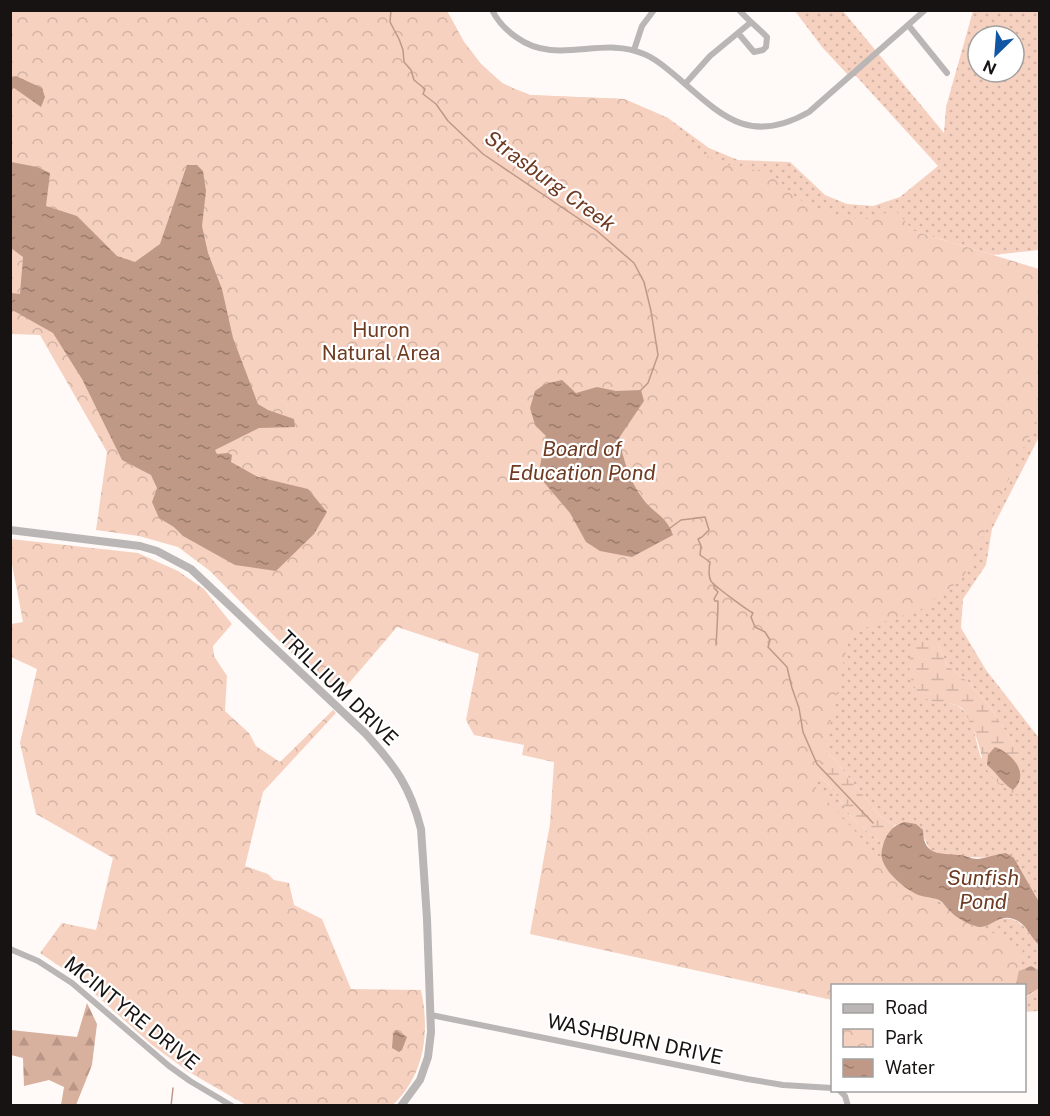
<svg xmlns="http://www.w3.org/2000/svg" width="1050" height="1116" font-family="'Public Sans',sans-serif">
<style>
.grass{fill:url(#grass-dots);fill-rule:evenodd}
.forest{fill:url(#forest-firs)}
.wetland{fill:url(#wetland-marsh);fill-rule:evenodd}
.park{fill:url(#park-crowns)}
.water{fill:url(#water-ripples)}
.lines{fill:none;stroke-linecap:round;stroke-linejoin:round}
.stream{stroke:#bf9886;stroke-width:1.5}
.minor{stroke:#b9b6b5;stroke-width:6}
.tertiary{stroke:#b9b6b5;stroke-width:8}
.labels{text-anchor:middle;stroke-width:4.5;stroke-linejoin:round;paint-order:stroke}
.park-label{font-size:20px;fill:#6f3b21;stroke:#fff}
.street-label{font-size:20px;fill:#161312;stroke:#fff}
.water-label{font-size:21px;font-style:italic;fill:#6e3a21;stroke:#fff}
</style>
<defs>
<pattern id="grass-dots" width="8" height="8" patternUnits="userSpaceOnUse" patternTransform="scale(1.5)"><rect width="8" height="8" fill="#f6d1c0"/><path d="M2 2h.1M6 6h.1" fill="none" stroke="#d2b3a4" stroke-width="1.8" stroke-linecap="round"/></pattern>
<pattern id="forest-firs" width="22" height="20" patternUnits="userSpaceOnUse" patternTransform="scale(1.5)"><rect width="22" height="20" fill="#d8b09e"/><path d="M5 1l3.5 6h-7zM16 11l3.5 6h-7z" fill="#b99687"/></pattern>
<pattern id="wetland-marsh" width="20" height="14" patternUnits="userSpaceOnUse" patternTransform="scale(1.5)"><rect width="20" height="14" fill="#f6d1c0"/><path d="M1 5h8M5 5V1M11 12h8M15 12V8" fill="none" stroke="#d2b3a4"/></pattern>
<pattern id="park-crowns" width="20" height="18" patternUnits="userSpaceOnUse" patternTransform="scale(1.5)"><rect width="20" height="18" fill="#f6d1c0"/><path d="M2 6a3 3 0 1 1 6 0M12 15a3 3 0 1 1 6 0" fill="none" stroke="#d2b3a4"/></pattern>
<pattern id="water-ripples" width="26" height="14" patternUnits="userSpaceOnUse" patternTransform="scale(1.5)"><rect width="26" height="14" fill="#bf9886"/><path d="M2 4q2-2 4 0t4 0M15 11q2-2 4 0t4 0" fill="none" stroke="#9a7b6c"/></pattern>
</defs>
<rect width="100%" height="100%" fill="#fffaf8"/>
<!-- grass -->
<path class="grass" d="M447,11l17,31 17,22 21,19 13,6 15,6 94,4 44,19 41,30 29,12 52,2 35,33 22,9 26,2 27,-9 38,-31 -82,-90 -8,-1 -26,-28 -27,-36h48l101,122 2,-26 27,-96h66v239l-46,5 -79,-24 -47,201 -353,-284zM978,36h36v36h-36z
M1039,405v32l-47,92 -6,36 -23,34 -2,29 25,42 53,68v164l-25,-44c-14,0 -76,0 -84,-9 -3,-3 -4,-9 -7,-12 -5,-6 -13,-11 -19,-15l-9,3 -15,-9 -47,-58 -23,-19 35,-151zM938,644l9,21 22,18 21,24 24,37 -33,14c-4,-13 -8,-40 -19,-49 -7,-7 -22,-7 -32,-8z
M816,773l14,13 23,33 30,26 -2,8 37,42 12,1 13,7 9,11 32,12c23,-13 35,-9 49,12 2,3 5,5 6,8 3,6 0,18 0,24l-8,-4 -25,10 -51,10 -160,-183z
M1038,989l1,22 -14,1v-14z"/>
<!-- forest -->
<path class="forest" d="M1031,966l8,4v23l-1,-4 -13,8 -1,-11h-24l6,-10z
M87,1003l10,21 -5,41 -16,40h-15l3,-18 -15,-7 -25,6 -1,-28 -12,-3v-25l66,7z"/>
<!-- wetland -->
<path class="wetland" d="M922,639l16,5 9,21 22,18 21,24 24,37 6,14 2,18 -4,20c-46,-26 -29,-38 -49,-75 -1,-3 -4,-10 -6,-12 -9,-8 -22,-5 -32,-8 -19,-6 -27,-34 -18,-51 2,-4 6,-8 9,-11zM1014,759l6,14 -7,17c-11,-7 -16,-17 -26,-25z
M810,739l23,19 47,58 15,9 -12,20 -30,-26 -23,-33 -14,-13z"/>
<!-- park -->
<path class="park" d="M11,11h436l17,31 17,22 21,19 13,6 15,6 94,4 44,19 15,23 36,22 52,10 27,26 40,18 28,2 29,-9 19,21 125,38v145l-76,164 -43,32 -70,23 -34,156 87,94 46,27 74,39 -7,36 -184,1v14l-302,-66 20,-110 4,-62 -32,-7 2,-10 -50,-10 -8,-15 13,-66 -82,-27 -59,69 -53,-49 -75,-76 -32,-24 -39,-11 -43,-6 11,-78 -67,-117 -29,-1z
M11,539l127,14 40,18 26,18 28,35 -19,22 1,10 13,20 -2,35 24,22 7,13 24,16 53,-52 3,3 -73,79 -18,74 23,8 6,6 15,3 5,22 28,14 29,70 70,1c9,42 4,84 -28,115h-147l-57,-33 -37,-27 -75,-67 -37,-25 22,-30 34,7 17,-72 -77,-44 -16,-71 17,-74 -26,-12v-33l12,-2 -12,-63z"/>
<!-- water -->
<path class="water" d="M16,76l26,12 3,9 -4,10 -27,-19 -3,2v-13z
M11,162l26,5 13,6 -4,33 31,10 40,40 18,6 25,-18 27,-79h10l6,6 3,20 -4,35 6,27 14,36 11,49 25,66 10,6 26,9 1,8 -36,1 -44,22 2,4 11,-1 4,2 -1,7 27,15 50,12 19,23 -13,22 -38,37 -41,-6 -52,-29 -9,-9 -15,-9 -7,-16 5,-14 -6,-13 -29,-15 -40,-81 -29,-46 -39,-22 -3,1v-19l9,1 3,-37 -12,-9z
M562,380l14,13 21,-6 19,4 25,-1 3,11 -25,37c4,21 11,44 24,61 12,16 22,15 30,36l-41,22 -32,-6 -14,-9 -16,-29 -28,-33 -2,-14 6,-30 -11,-11 -5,-17 5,-17 10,-7z
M995,747c17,6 36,27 18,43 -11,-7 -16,-17 -26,-25l1,-10z
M904,822l12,2 7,6c0,26 17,23 36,25 6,0 12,4 19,4 9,-1 18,-5 28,-6l8,5 25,44v43c-8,-7 -11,-18 -21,-24 -19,-10 -25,7 -39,6 -7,-1 -23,-9 -28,-15 -4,-3 -6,-7 -9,-10 -9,-6 -18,-4 -26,-8 -14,-7 -39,-28 -34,-45 3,-13 9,-23 22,-27z
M396,1030l11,7 -5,13 -3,2 -7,-4 1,-13z"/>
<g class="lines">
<!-- stream -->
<path class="stream" d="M391,10l-1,12 9,17 4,11 1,12 7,8 3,10 11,9 -2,5 13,10 12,17 35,33 114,77 37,32 10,19 7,29 7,44 -10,28 -7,7
M670,528l11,-8 24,-3 4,13 -7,7 -4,2 3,7 -1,9 10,7c-1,6 -2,14 1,19 2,4 36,29 42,32l-2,4 4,10 10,5 5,8 -2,7 19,20 5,21 7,20 4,24 14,32 56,59
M714,584v4l4,4 -4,7 1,2h3c0,14 -1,28 -2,44
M171,1106l2,-18"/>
<!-- minor -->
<path class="minor" d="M492,10c6,12 14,20 24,27 41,30 85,-2 128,17 13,5 23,15 33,23 45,39 72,69 132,35l116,-102
M909,26l38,47
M738,33l16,19 9,-2 3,-3 1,-10c-9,-9 -19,-17 -28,-27
M634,50l8,-24 12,-16
M685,84l25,-28 40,-33
M10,949l28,12 34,22 97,83 21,15 42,25
M431,1015l316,64 36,6 49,3
M839,1090l6,6 3,10"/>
<!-- tertiary -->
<path class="tertiary" d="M10,530l130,16 17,5 34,18 175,165c29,32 44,52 55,95l6,90 4,113 -3,25 -8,23 -19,26"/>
</g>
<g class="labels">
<!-- park labels -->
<g class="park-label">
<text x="381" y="337">Huron<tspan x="381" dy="23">Natural Area</tspan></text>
</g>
<!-- street labels -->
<g class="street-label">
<text transform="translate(339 688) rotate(44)" y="7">TRILLIUM DRIVE</text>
<text transform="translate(132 1013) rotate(39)" y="7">MCINTYRE DRIVE</text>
<text transform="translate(635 1039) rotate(12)" y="7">WASHBURN DRIVE</text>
</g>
<!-- water labels -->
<g class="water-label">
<text transform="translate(550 181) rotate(36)" y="7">Strasburg Creek</text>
<text x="582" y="456">Board of<tspan x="582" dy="24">Education Pond</tspan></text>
<text x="983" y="885">Sunfish<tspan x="983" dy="24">Pond</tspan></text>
</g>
</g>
<!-- border -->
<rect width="1050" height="1116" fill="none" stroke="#161312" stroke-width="24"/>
<!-- legend -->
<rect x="831" y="984" width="195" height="108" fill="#ffffff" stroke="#a2a1a0" stroke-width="1.5"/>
<rect x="843" y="1004" width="30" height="9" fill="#b9b6b5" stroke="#a2a1a0" stroke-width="1.5"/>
<text x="885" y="1014" font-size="18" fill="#161312">Road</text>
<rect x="843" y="1029" width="30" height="18" fill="url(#park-crowns)" stroke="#a2a1a0" stroke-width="1.5"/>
<text x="885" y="1044" font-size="18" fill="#161312">Park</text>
<rect x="843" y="1059" width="30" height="18" fill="url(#water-ripples)" stroke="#a2a1a0" stroke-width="1.5"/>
<text x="885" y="1074" font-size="18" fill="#161312">Water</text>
<!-- north arrow -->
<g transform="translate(996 54) rotate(205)"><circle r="28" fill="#ffffff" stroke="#a2a1a0" stroke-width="1.5"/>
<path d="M0-4.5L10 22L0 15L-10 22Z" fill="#1056a5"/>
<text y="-9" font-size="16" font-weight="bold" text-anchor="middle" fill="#161312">N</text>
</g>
</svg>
